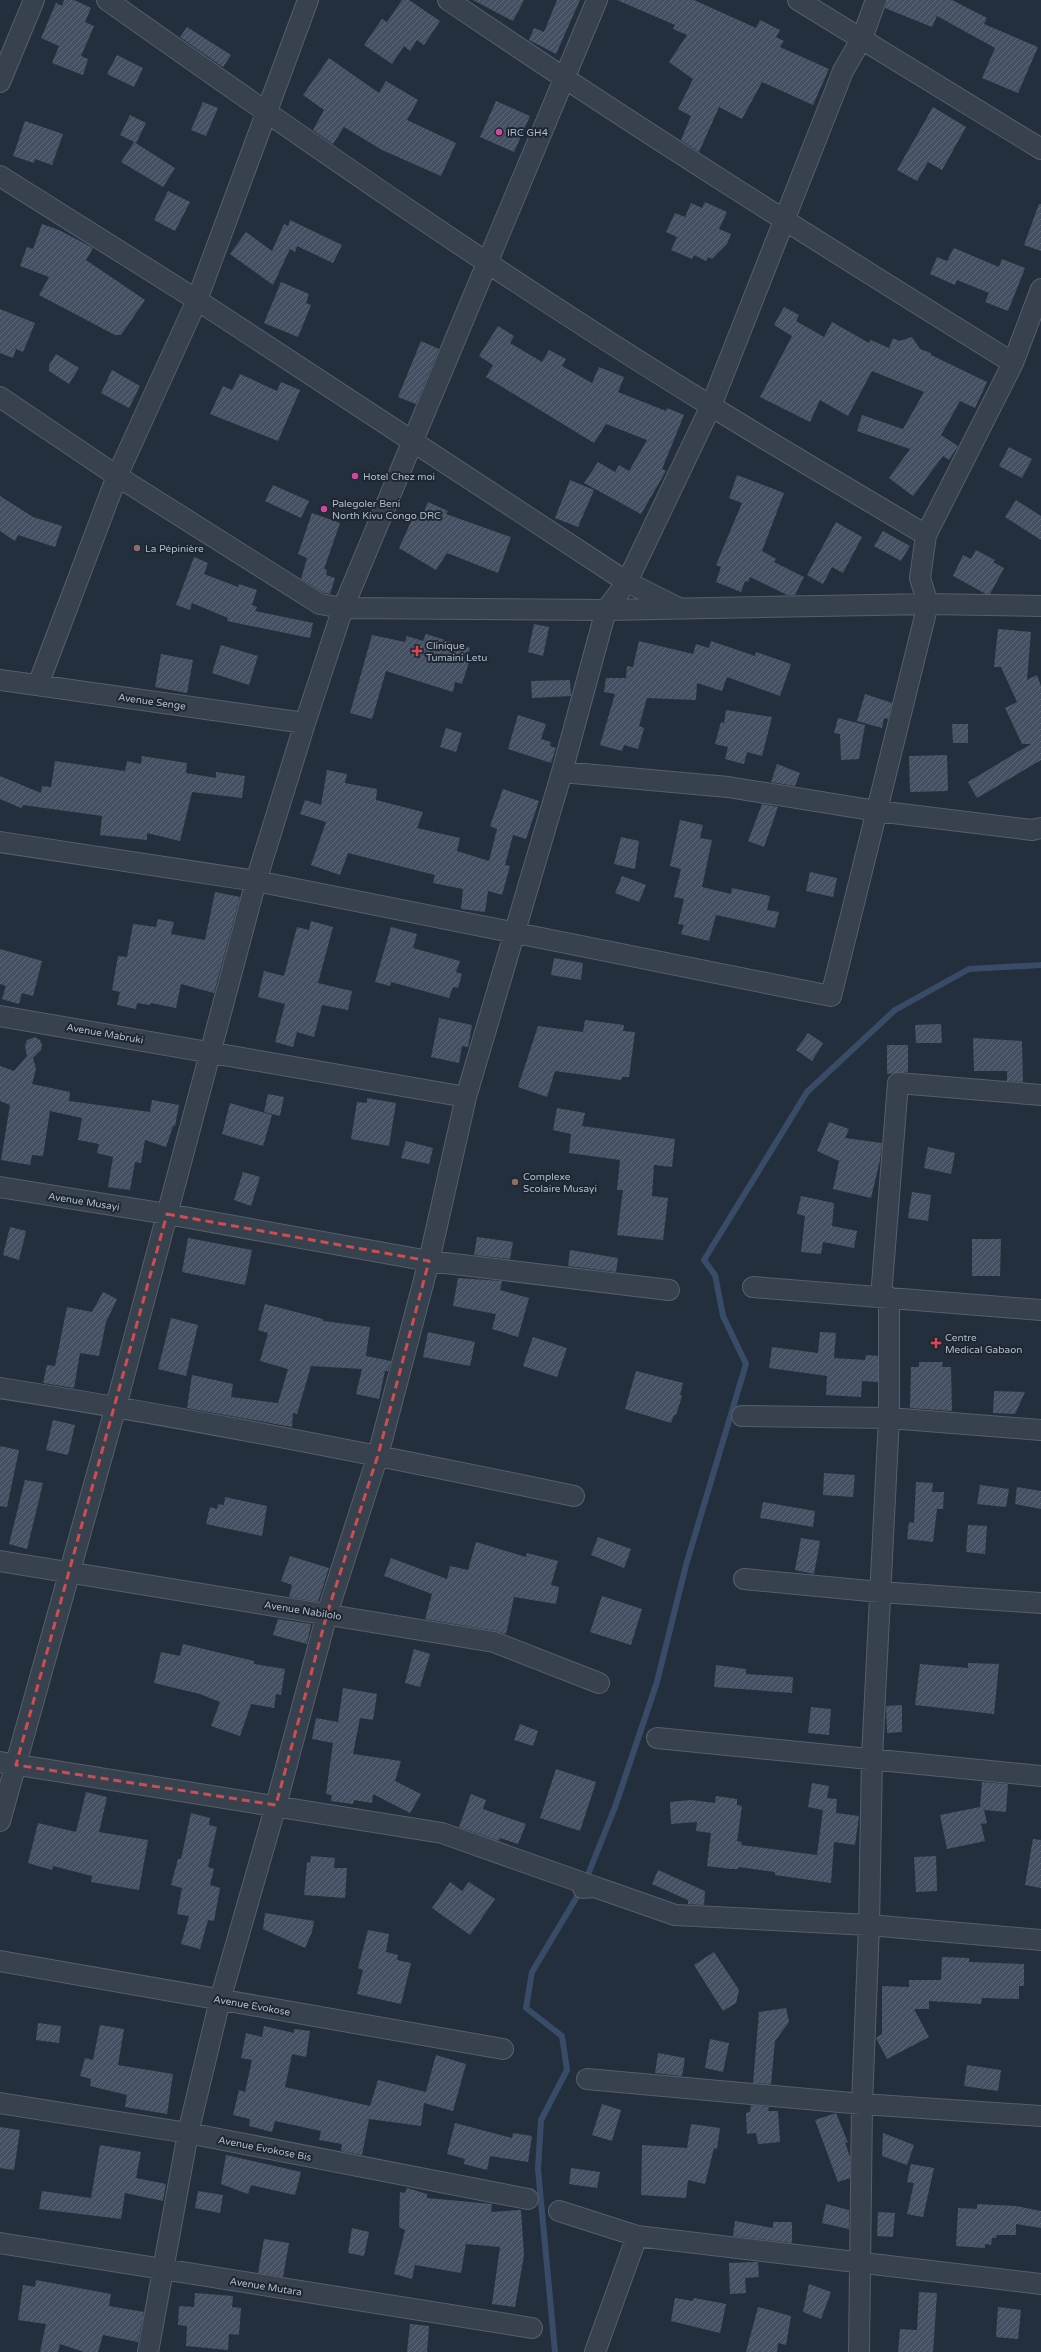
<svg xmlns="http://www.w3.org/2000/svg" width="1041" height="2352" font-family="'Varela Round',sans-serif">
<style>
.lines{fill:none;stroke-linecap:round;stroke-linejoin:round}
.stream{stroke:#394c67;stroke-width:6}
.building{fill:url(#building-hatch)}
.minor-casing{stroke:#565f6c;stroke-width:22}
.minor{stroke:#38414e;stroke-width:20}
.marked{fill:none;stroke:#ce4d50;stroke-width:3;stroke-dasharray:8 5;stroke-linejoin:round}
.hotel-dot{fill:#d1479c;stroke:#1d2633;stroke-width:1.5}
.education-dot{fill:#8d6e63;stroke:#1d2633;stroke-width:1.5}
.health-dot{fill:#e0444e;stroke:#1d2633;stroke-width:1.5}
.labels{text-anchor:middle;stroke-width:4;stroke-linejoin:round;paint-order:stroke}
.poi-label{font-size:10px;fill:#b4bcc9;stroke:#1d2633;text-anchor:start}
.street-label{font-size:10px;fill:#b4bcc9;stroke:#1d2633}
</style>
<defs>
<pattern id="building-hatch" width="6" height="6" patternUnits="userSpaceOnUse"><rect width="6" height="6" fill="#455162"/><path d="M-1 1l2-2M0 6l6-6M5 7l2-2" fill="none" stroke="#5d6877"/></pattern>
</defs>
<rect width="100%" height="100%" fill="#242f3e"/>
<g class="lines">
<!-- stream -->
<path class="stream" d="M585,1882l30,-75 42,-125 29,-117 60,-201 -23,-48 -8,-41 -11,-15 103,-168 88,-82 74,-41 72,-4
M555,2352l-17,-183 3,-49 26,-50 -5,-34 -36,-28 6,-36 49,-82"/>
</g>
<!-- building -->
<path class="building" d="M64,0h10l17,8 -6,14 9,4 -13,30 7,3 -5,16 -31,-12 7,-17 -18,-8 15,-35 6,3z
M402,0h7l31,21 -16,24 -7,-5 -7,11 -6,-5 -12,18 -28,-19 18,-26 5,3z
M473,0h51l-11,21z
M557,0h23l-24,54 -27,-14 5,-12 10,4z
M617,0h77l62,28 4,-8 20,10 -4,7 8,4 -4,6 49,22 -16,36 -51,-23 -20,37 -23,-12 -20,45 -18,-12 10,-24 -13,-7 15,-30 -24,-17 18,-27 -14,-6 2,-4z
M887,0h65l35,18 -3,6 54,23 -20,46 -36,-15 13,-30 -58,-32 -5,11 -47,-19z
M187,27l44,28 -8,12 -43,-30z
M117,55l26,13 -9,19 -27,-13z
M329,58l50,35 7,-12 32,19 -11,20 49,23 -15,33 -59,-26 -38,-23 -11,17 -20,-14 11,-20 -21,-15z
M496,101l34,15 -16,36 -34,-15z
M203,102l15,6 -12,28 -15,-6z
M933,107l33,20 -24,43 -14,-8 -11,19 -20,-11z
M130,115l16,8 -10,20 -16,-8z
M25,121l38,13 -11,31 -17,-6 -1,4 -21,-7z
M134,142l41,26 -12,19 -42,-25z
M168,191l22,11 -15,29 -21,-11z
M705,202l22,10 -8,17 12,5 -4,10 -15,15 -4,-2 -2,4 -12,-6 -2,4 -21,-9 6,-13 -11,-5 9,-19 10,4 6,-14 11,5z
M1039,204h2v47l-17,-6z
M290,220l52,25 -9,18 -36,-17 -2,6 -5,-3 -17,36 -43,-31 16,-22 26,19 12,-27 4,2z
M42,224l17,6 34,18 -7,12 59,40 -24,35h-6l-76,-40 10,-18 -29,-11 7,-19 6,2z
M954,248l45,19 3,-8 23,9 -17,43 -23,-9 4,-9 -32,-13 -2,5 -25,-11 7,-17 10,4z
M281,282l28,12 -3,9 5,2 -13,32 -34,-14z
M784,307l15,8 -3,6 28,16 8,-15 37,21 2,-3 18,8 4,-10 6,3 13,-4 8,12 11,4v2l56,27 -12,26 -15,-7 -19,34 17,11 -9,14 -6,-4 -30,40 -24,-18 21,-29 -53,-18 5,-16 41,14 21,-37 -52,-21 -24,45 -28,-16 -10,22 -50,-25 32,-61 -18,-11z
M0,309l35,14 -12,29 -7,-3 -3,9 -13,-5z
M498,326l16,10 -4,7 32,19 7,-12 17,9 -4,7 30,17 7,-16 25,10 -6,15 48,19 1,-3 17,7 -22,54 4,2 -25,43 -57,-31 14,-21 17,10 4,-7 10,6 18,-31 -41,-16 -12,19 -108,-66 7,-12 -14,-9z
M421,341l18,8 -23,55 -18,-7z
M56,354l23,14 -10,16 -20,-13v-6z
M112,370l28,16 -11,22 -28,-15z
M240,374l37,17 4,-9 19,8 -22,51 -68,-27 13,-28 9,4z
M1009,447l23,12 -10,19 -23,-12z
M737,475l47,18 -22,58 14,8 -2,3 30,15 -9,18h-8l-37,-18 -2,5 -3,-1 -4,11 -25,-10 5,-15 -5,-2 26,-62 -13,-5z
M570,480l24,10 -16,37 -23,-9z
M273,485l36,16 -8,17 -36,-17z
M0,496l33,21 29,9 -7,21 -37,-12 -3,6 -15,-10z
M1016,500l25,16v24l-36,-23z
M428,502l20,9 -2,3 65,23 -13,36 -51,-20 -11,17 -37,-22 15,-33 7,3z
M312,513l28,10 -16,46 3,1 -1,5 9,3 -5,16 -6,-1 -23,-14 6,-21 -9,-4z
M836,522l26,15 -19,36 -11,-6 -9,17 -16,-9z
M883,531l27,15 -9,15 -27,-15z
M976,550l19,10 -2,2 11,6 -14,26h-4l-33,-18 10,-21 8,4z
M194,557l14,6 -4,11 34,13 1,-3 18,6 -5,15 5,2 -2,4 58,12 -3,15 -83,-17 1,-3 -36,-15 -2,7 -14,-5z
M534,624l15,3 -6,29 -15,-4z
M998,629l33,3 -4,48 10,-5 4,11v74l-64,38 -9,-16 63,-38h-9l-17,-36 12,-6 -16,-35h-7z
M426,634l44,14 -4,13 3,1 -7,22 -7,-2 -2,10 -67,-21 -14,48 -22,-6 22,-78 33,7 2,-6 16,5z
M639,641l54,13 3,-10 13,4 2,-7 44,15 1,-4 35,12 -11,32 -53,-19 -5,14 -25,-8 -1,17 -49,-2 -8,28 5,2 -6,21 -14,-4 -2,6 -22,-6 15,-51 -11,-2 2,-14h20l1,-12 6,1z
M221,645l37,11 -9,29 -37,-12z
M161,654l32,6 -6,33 -32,-6z
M570,680l1,16 -39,2 -1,-17z
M865,694l27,9 -4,16 -4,-1 -2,10 -25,-7z
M726,710l46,7 -10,39 -15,-4 -3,12 -19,-5 3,-12 -13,-3 6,-22 3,1z
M518,715l28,9 -5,15 10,3 -1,4 6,2 -5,15 -43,-14z
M838,718l27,7 -6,34 -18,1 -1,-26 -6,-1z
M952,724h16v19h-15z
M446,728l16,5 -6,19 -16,-5z
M947,755l1,36 -38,1 -1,-36z
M142,756l45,7 -1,10 30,5v-6l29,4 -3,22 -50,-6 -12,49 -33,-8v7l-47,-5 2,-19 -79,-11 -2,3 -21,-9v-23l41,17 1,-7 9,1 4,-26 70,10 2,-10 14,3z
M777,764l23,9 -5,13 -24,-4z
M327,770l20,4 -2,9 32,6 -1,11 47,12 -6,16 43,10 -3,13 32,10 8,-32 -7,-3 13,-37 36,12 -13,38 -13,-4 -8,30 5,1 -8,29 -14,-4 -3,21 -24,-3 2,-20 -30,-6 2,-8 -87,-22 -8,22 -29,-10 15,-43 -26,-8 5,-14 16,5z
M762,804l16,3 -14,40 -16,-6z
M680,820l23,5 -3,13 12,2 -10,47 29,7 1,-6 38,8 -3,14 12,2 -4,16 -59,-13 -7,26 -28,-7 3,-9 -6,-1 6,-25 -10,-2 7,-28 -11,-3z
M621,837l18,4 -4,28 -21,-5z
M810,872l27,6 -4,19 -27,-6z
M622,876l24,9 -7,17 -24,-9z
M215,892l25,5 -26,96 -33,-9 -5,24 -25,-5 -1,2 -13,-2 -1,6 -19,-4 3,-13 -8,-2 6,-34 9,1 6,-33 23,3 2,-8 16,3 -3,12 34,6z
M311,921l22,6 -15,56 34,8 -4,19 -26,-5 -8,32 -17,-5 -4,15 -18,-5 10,-38 -27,-7 6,-26 20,5 13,-49 12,3z
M391,927l26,7 -4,14 47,13 -4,11 6,2 -4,14 -5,-1 -4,11 -58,-16 -1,4 -15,-4z
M0,949l42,12 -9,35 -11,-3 -3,11 -17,-5 4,-13 -6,-2z
M554,958l29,5 -2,17 -30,-5z
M439,1018l33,7 -4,22 -6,-1 -3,17 -28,-6z
M585,1020l39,5 -1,6 12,1 -6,45h-7l-1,3 -66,-9 -8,26 -29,-10 20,-61 45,6z
M941,1024l1,19h-26l-1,-18z
M808,1033l15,10 -11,18 -16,-11z
M35,1037l5,3 2,5 -1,5 -8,8 3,11 -4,15 38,8 -1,9 81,11 2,-12 27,5 -4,21h-2l-7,21 -21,-7 -4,23 -6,-1 -5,28 -22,-3 5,-30 -16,-4 2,-9 -21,-4 4,-22 -32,-7 -7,45 -11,-1 -2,10 -29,-5 9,-55 -10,-4v-35l14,5 13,-15 -2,-10 2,-6z
M973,1038l49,3 1,41 -16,-1v-10h-33z
M887,1045h21v27l-21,2z
M268,1094l16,3 -4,19 -16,-4z
M367,1098l29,5 -7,43 -38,-7 6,-37 10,1z
M230,1103l42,12 -9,31 -41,-12z
M557,1108l28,5 -3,13 93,13 -3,28 -18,-2 -2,31 16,2 -5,42 -46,-5 6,-45h-6l3,-30 -51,-7 2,-19 -18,-4z
M829,1122l20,7 -4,9 37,5 -2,17 -9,38 -38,-9 6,-28 -22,-10z
M406,1141l27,7 -4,16 -28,-6z
M928,1147l27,6 -4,21 -27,-6z
M243,1172l17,5 -9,29 -17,-6z
M912,1192l19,3 -3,26 -20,-3z
M801,1196l33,7 -2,23 25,5 -3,17 -31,-6 -2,12 -20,-2 4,-36 -8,-2z
M10,1227l16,4 -7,29 -16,-5z
M477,1237l36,5 -3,17 -36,-4z
M188,1238l64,12 -7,35 -63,-13z
M972,1239h29l-1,37h-28z
M570,1250l48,8 -2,14 -48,-6z
M458,1278l44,3 -2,9 29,8 -11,39 -26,-8 4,-15 -43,-8z
M103,1292l14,7 -11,23 -7,34 -19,-3 -6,35 -31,-5 4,-18 8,1 12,-59 25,5z
M265,1304l58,15v2l47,6 -4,29 25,5 -3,10h-3l-6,28 -23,-5 6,-25 -51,-3 -14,48 -4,-1 -1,14 -105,-19 5,-33 41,9 -2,13 47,6 10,-34 -28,-8 8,-28 -10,-3z
M171,1318l27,7 -12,51 -28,-7z
M428,1332l47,10 -5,24 -47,-9z
M820,1332l16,1 -2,25 31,2 1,-5 12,1v26l-16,-1 -1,16 -35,-2 1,-19 -58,-8 3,-21 46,6z
M533,1337l34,11 -10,29 -34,-11z
M919,1362h24l-1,5h9l1,44 -42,-3 1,-41h8z
M636,1371l47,12 -3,12 2,1 -6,19h-2l-3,8 -46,-14z
M994,1391l31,1 -10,22 -22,-1z
M53,1420l22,5 -7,30 -22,-5z
M0,1446l19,4 -12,57 -7,-1z
M824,1473l31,2 -2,22 -30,-2z
M25,1480l18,3 -16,66 -18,-5z
M916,1482l17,1 -1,9h12l-1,17h-6l-4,33 -26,-3 2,-17 5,1z
M980,1485l29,4 -3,18 -29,-3z
M1017,1487l24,4v18l-26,-5z
M225,1497l42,9 -5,30 -56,-12 4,-17 7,2 1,-5 6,1z
M763,1502l52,9 -2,16 -53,-9z
M968,1525l19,1 -2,28 -19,-2z
M598,1537l33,12 -7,19 -33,-13z
M801,1538l19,3 -6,33 -19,-4z
M476,1542l50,15 1,-4 31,8 -7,24 8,2 -3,17 -42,-7 -8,37 -10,-3 -71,-12 7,-25 -48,-18 7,-18 56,21 3,-13 18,4z
M290,1556l39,12 -11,34 -29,-5 3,-12 -11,-4z
M602,1596l40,13 -11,36 -41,-13z
M278,1619l33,5 -4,20 -34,-9z
M183,1644l71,17v3l31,5 -4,26 -5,-1 -2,14 -23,-4 -11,32 -29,-10 9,-24 -20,-8 -46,-11 7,-31 19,4z
M414,1649l16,5 -10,33 -15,-4z
M968,1663l31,1 -5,50 -79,-9 5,-41 48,4z
M716,1665l30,4v5l47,3 -1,16 -78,-6z
M343,1688l34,6 -4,26 -13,-2 -7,36 48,7 -6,20 26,13 -11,19 -37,-19 -1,9 -18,-3 -1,4 -22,-3 1,-6 -6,-1 7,-51 -21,-4 4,-21 22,4z
M902,1705v27l-15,1 -1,-27z
M811,1707l20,2 -2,26 -21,-2z
M520,1724l18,7 -5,15 -19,-6z
M556,1769l40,13 -16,49 -40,-13z
M982,1782l26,2 -2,28 -22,-2 3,13 -6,1 4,17 -38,8 -7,-34 40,-8z
M812,1783l17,3 -2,12 10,1 -1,14 23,3 -4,29 -21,-3 -3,41 -56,-8v-3l-36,-5 -1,2h-7l-24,-3 4,-33 -15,-2 1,-9 -26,2 -1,-22 21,-2 24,3 1,-7 21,3v6l5,1 -5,35 5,1 -1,3 76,10 6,-45 -15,-3z
M86,1792l21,5 -8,35 49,8 -9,50 -48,-8 1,-6 -39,-10 -1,4 -24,-7 10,-40 38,9z
M471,1794l15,6 -3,9 43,15 -8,20 -18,-6 -1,3 -40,-14z
M191,1813l19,5 -1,7 8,2 -9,40 6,2 -4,16 10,3 -6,33 -6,-1 -8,29 -19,-5 8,-28 -12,-2 5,-26 -11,-3 7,-26h3z
M1033,1839l8,1v48l-16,-3z
M311,1856l24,2 -1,10h13l-2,30 -41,-3 3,-33 3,1z
M936,1856l1,35 -21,1 -2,-35z
M658,1870l47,21 -1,14 -16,-1v-4l-36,-16z
M450,1882l12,9 7,-9 26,17 -25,36 -38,-27z
M265,1913l49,8 -2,11 -7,16 -42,-19z
M368,1930l21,4 -3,18 12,3 -1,5 14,3 -10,41 -44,-10 6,-24 -5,-2z
M714,1952l25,38 -3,13 -13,8 -29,-46z
M942,1957l27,1v4l55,2v22h-5v13l-37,-1 -1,6 -52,-3v8h-15l15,28 -42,22 -11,-21 6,-4v-48l27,1v-7h32z
M786,2008l3,14 -14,19 -4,43 -18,-1 6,-71z
M38,2023l23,3 -2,17 -23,-3z
M100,2025l24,4 -6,36 55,9 -6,40 -42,-7 2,-12 -37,-9 1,-7 -11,-3 5,-18 8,2z
M264,2026l30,7v-4l16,2 -4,26 -14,-3 -7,33 85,19 8,-26 48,12 -1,3 11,-40 30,9 -13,47 -29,-8 -3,23 -52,-7 -7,36 -21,-4 1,-7 -23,-4 2,-9 -46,-10 -3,11 -23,-6 1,-7 -17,-4 6,-25 6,2 7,-32 -11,-2 5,-25 16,4z
M710,2039l19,4 -6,29 -18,-4z
M658,2053l27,5 -3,18 -27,-3z
M967,2065l34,5 -3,21 -34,-5z
M602,2104l19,6 -9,31 -20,-6z
M751,2105l18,2 -1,4h10l2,31 -22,2 -2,-11 -9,1 -1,-21 4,-1z
M836,2113l12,30 -3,-1 5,15v21l-12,4 -23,-62z
M455,2123l57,15 1,-5 19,3 -4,26 -38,-6 -3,14 -23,-6 1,-5 -18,-5z
M691,2124l29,4 -3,21 -3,-1 -9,36 -17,-4 -2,18 -45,-3 1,-50 45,3z
M0,2127l20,3 -6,40 -14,-2z
M883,2133l31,12 -7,20 -25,-9z
M100,2145l41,7 -5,26 30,6 -3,17 -38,-8 -4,26 -82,-10 3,-18 49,7z
M226,2155l75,17 -6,23 -44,-10 -3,9 -27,-10z
M911,2164l23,4 -11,49 -16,-3 7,-31 -7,-1z
M571,2168l29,4 -3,16 -28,-4z
M407,2188l20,6v4l65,6 -1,8 30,-2 3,45 -9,52 -23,-3 8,-57 -34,-3 -5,29 -46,-8 -3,14 -18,-5 11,-44 -6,-3 1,-35 5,1z
M198,2191l25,4 -3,18 -25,-5z
M826,2204l23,6v19l-27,-6z
M977,2204l39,2 25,5v17l-25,-4v11h-19l-1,3h-4l-1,7 -6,-1v4l-29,-2 2,-38 19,1z
M878,2212l17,1 -2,24 -16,-1z
M735,2221l38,7v-6h19v21l-59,-7z
M352,2228l17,4 -5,24 -16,-3z
M264,2239l25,4 -6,34 -25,-4z
M758,2262l1,15 -14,1 1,15 -16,1 -1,-31z
M36,2280l75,14 -2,12 35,6 -6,30 -35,-7 -5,17h-14l-24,-8 -2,8h-18l6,-28 -28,-4 5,-35 12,2z
M809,2284l22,8 -10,27 -18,-7z
M919,2292l18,1 -4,59h-35l2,-23 17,1z
M195,2293l38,3 -1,11 9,1 -2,27 -10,-1 -1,16 -42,-4 1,-20 -9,-1 1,-19 15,1z
M675,2298l18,3 1,-3 32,6 -6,29 -49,-12z
M758,2307l33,9 -5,29 -8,-2 -1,9h-31z
M998,2307l23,3 -3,29 -22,-2z
M410,2324l19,2 -2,26h-20z"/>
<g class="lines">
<defs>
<path id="minor" d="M107,0c198,140 397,279 604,406 71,44 143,86 215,129
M448,0c185,126 375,245 565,363
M798,0l243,149
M0,82l34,-82
M0,176l197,124 430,282 50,25
M0,397l117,79 203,128 23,4 263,2 322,-6 113,2
M0,680l305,43
M38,685l79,-209 80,-176 111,-300
M562,772l166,15 149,24 155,19 9,-2
M0,842l256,39 575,115 97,-392 -8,-26 6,-43 87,-172 28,-74
M0,1016l466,81
M0,1187l167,27 262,47 240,29
M753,1287l288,23
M881,1297l17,-214 143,12
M0,1388c192,30 383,68 574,108
M742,1416l147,2 152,12
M0,1561l494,81 105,41
M744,1579l136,13 161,11
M657,1738l384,38
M0,1762l442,71 153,54
M0,1821l116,-415 140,-525 49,-158 38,-115 254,-608
M583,1888l12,-1 80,28 194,10 172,15
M0,1961l503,88
M587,2079l275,25 179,12
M0,2103l188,30 340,66
M559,2211l78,25 404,48
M0,2243l532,85
M148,2352l40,-219 32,-133 56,-195 51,-191 51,-159 51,-194 37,-164 96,-325 44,-162 21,-28 84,-176 132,-335 19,-33 14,-38
M595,2352l42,-116
M859,2352l3,-248 7,-179 3,-168 17,-339v-121"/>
</defs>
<!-- minor casing -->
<use href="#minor" class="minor-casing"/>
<!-- minor -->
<use href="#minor" class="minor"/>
</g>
<!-- marked area -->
<path class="marked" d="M167,1214l262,47 -51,194 -51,159 -51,191 -260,-40z"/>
<!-- markers -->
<g class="hotel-dot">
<circle cx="499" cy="132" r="4"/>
<circle cx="355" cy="476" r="4"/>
<circle cx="324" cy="509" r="4"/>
</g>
<g class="education-dot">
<circle cx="137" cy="548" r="4"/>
<circle cx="515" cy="1182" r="4"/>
</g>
<g class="health-dot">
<path d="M415 645h4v4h4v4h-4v4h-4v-4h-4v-4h4z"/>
<path d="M934 1337h4v4h4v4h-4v4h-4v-4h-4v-4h4z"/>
</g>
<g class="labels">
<!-- poi labels -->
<g class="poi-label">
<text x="507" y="136">IRC GH4</text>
<text x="363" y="480">Hotel Chez moi</text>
<text x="332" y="507">Palegoler Beni<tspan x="332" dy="12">North Kivu Congo DRC</tspan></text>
<text x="145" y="552">La Pépinière</text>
<text x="426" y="649">Clinique<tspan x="426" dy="12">Tumaini Letu</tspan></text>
<text x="523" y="1180">Complexe<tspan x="523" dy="12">Scolaire Musayi</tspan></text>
<text x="945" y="1341">Centre<tspan x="945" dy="12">Medical Gabaon</tspan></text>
</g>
<!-- street labels -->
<g class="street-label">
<text transform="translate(152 701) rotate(8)" y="4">Avenue Senge</text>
<text transform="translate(105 1033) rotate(10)" y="4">Avenue Mabruki</text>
<text transform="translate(84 1201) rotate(9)" y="4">Avenue Musayi</text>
<text transform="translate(303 1610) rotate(9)" y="4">Avenue Nabilolo</text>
<text transform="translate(252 2005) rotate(10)" y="4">Avenue Evokose</text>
<text transform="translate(265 2148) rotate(11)" y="4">Avenue Evokose Bis</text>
<text transform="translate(266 2286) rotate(9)" y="4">Avenue Mutara</text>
</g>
</g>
</svg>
